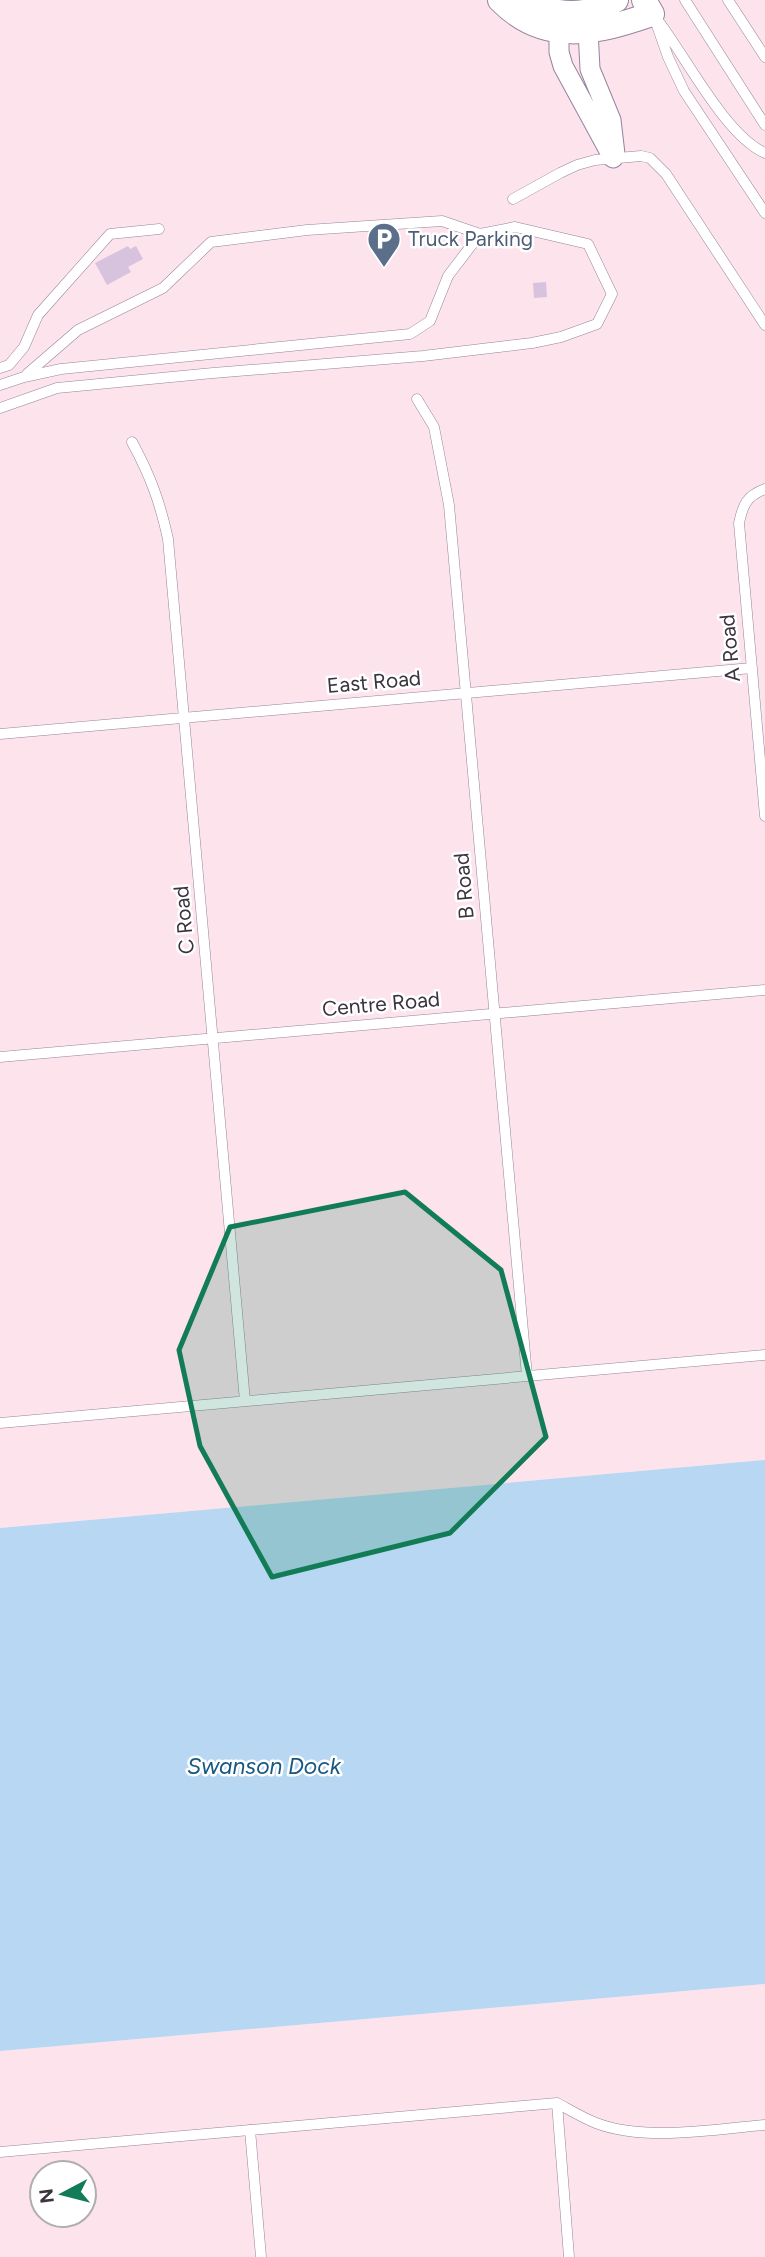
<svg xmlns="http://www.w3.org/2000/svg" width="765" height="2257" font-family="Figtree,sans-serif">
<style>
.industrial{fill:#fce3ec;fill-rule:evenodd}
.water{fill:#b7d7f2}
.building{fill:#d8c3de}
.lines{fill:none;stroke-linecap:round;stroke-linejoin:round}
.service-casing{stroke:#95849e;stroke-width:11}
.minor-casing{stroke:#95849e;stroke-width:21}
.tertiary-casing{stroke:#95849e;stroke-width:26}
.service{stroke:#fff;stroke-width:10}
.minor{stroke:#fff;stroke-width:19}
.tertiary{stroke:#fff;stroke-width:24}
.marked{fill:#127c57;fill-opacity:0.2;stroke:#127c57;stroke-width:5;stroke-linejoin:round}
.labels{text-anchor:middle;stroke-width:5;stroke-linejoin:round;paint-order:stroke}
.service-label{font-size:21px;fill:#4e5e75;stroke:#fff;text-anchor:start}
.street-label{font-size:21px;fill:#3b343f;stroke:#fff}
.water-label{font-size:23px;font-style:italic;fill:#175883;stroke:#fff}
</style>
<rect width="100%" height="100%" fill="#f9f1fd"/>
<!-- industrial -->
<path class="industrial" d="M0,0h765v1460l-765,68z
M765,1984v273h-765v-206zM42,2173h42v42h-42z"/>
<!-- water -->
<path class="water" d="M765,1460v524l-765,67v-523z"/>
<!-- building -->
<path class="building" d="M128,246l2,3 6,-3 7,13 -15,8 3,5 -24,13 -12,-22z
M546,282l1,15 -13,1 -1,-15z"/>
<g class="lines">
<defs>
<path id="service" d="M685,0l80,125
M728,0l37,57
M653,14l15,43 16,34 81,122
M659,22c27,35 66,113 106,131
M513,199l47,-26 17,-8 18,-5 46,-4 9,2 16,16 99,151
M0,368l9,-3 15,-18 14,-32 72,-81 49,-5
M27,374l51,-44 85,-42 48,-46 96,-12 135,-9 38,13
M0,385l24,-8 37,-8 349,-35 20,-13 18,-45 32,-42 35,-7 73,17 24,50 -15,30 -36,13 -29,6 -109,13 -210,17 -156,15 -57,20
M417,399l17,28 15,78 78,871
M132,442c18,33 28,60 36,97l77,862
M765,489c-18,7 -22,15 -26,34l26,293
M0,734l752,-66
M0,1057l765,-67
M0,1423l765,-68
M557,2103l12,154
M250,2130l11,127
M0,2152l557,-49c13,7 26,15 39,20 49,19 118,6 169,2"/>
<path id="minor" d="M588,30l2,39 21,51 4,34
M559,31v21l4,14 50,92"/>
<path id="tertiary" d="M500,0c45,46 97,33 152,14l-8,-14
M528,0c29,18 59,17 88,0"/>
</defs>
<!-- service casing -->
<use href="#service" class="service-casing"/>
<!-- minor casing -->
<use href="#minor" class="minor-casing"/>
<!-- tertiary casing -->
<use href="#tertiary" class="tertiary-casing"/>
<!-- service -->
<use href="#service" class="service"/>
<!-- minor -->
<use href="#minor" class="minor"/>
<!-- tertiary -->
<use href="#tertiary" class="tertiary"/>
</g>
<!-- marked area -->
<path class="marked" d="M405,1192l96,78 45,167 -96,96 -178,44 -72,-131 -21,-96 51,-123z"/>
<!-- icons -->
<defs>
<symbol id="parking-pin" viewBox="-11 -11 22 30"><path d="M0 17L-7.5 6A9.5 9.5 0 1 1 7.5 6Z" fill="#5c6f8a" stroke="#fff"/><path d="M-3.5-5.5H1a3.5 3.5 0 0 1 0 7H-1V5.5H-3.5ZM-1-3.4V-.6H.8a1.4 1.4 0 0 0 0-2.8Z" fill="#fff"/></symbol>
</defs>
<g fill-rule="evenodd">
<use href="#parking-pin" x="365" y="220" width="38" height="52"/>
</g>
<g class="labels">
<!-- service labels -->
<g class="service-label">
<text x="408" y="246">Truck Parking</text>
</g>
<!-- street labels -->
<g class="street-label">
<text transform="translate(730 648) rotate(-95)" y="7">A Road</text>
<text transform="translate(374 682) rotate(-5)" y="7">East Road</text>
<text transform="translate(464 886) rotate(-95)" y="7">B Road</text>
<text transform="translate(184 920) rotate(-95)" y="7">C Road</text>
<text transform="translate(381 1004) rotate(-5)" y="7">Centre Road</text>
</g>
<!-- water labels -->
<g class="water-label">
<text x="264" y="1774">Swanson Dock</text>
</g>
</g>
<!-- north arrow -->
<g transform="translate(63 2194) rotate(263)"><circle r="33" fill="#ffffff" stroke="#b1aeb2" stroke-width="2"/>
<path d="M0-5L12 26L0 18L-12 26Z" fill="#127c57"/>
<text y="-10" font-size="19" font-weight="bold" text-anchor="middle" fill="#3b343f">N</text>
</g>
</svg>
